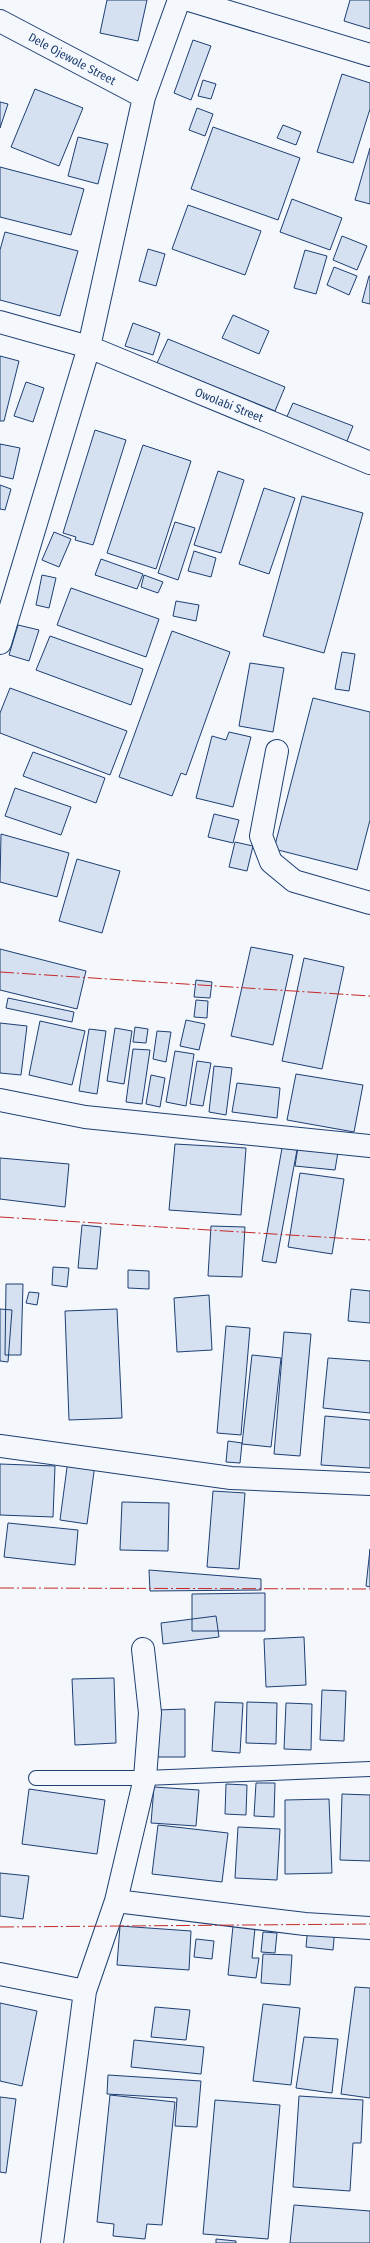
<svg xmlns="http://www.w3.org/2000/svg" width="370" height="2243" font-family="'Fira Sans Condensed',sans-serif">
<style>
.building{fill:#d5e0f0;stroke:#1d3f73}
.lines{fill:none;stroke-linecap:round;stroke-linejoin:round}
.lane-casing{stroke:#1d3f73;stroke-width:16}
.street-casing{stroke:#1d3f73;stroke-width:24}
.lane{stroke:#f4f7fb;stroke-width:14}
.street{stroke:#f4f7fb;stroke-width:22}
.power{stroke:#c62828;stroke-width:1;stroke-dasharray:14 3 2 3;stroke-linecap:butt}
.labels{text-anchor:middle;stroke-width:3;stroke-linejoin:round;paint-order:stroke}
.street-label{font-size:12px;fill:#1d3f73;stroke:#f4f7fb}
</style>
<rect width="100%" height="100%" fill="#f4f7fb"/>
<!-- building -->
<path class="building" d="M107,0h40l-9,41 -38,-8z
M350,0h20v29l-26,-8z
M193,40l18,6 -20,54 -17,-7z
M342,74l28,9v26l-17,54 -36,-11z
M203,80l13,4 -5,15 -13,-3z
M35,89l48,19 -24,58 -48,-19z
M0,102l8,2 -8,24z
M197,108l16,6 -8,22 -16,-6z
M283,125l18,7 -5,13 -19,-7z
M213,127l87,31 -22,62 -87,-31z
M78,137l30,7 -10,40 -30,-8z
M370,148v56l-15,-4z
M0,167l84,22 -13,46 -71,-18z
M292,199l50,19 -12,32 -50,-18z
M188,205l73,26 -16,44 -73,-26z
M5,232l73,19 -18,65 -60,-16v-50z
M342,236l25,10 -10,24 -24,-10z
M148,249l17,5 -9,32 -17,-5z
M305,250l22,6 -11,38 -22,-6z
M334,267l23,9 -8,19 -22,-10z
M369,276h1v28l-8,-2z
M233,315l36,16 -10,23 -37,-16z
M133,323l27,10 -7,22 -28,-9z
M168,339l117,48 -10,24 -118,-48z
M0,356l19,5 -15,60h-4z
M26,382l18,6 -11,34 -19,-6z
M293,403l60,23 -8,20 -60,-25z
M95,430l31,10 -33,105 -18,-5 1,-3 -13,-4z
M0,444l20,4 -7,31 -13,-3z
M143,445l48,16 -35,108 -49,-16z
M218,471l26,9 -23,73 -27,-8z
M0,485l11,4 -6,21 -5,-1z
M264,488l31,10 -26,76 -30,-10z
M302,496l61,17 -39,140 -61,-17z
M175,522l20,6 -17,52 -20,-7z
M54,532l17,7 -12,28 -17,-7z
M194,551l22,7 -5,19 -23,-6z
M101,559l42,15 -6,15 -42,-14z
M42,575l14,3 -7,30 -13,-3z
M144,575l19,7 -5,11 -17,-6z
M71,588l88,31 -13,38 -89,-32z
M176,601l23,4 -3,16 -23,-5z
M18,625l21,5 -10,31 -20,-6z
M172,631l58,21 -44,123 -5,-2 -9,23 -53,-19z
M50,636l93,33 -12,36 -95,-35z
M342,652l13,2 -6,37 -14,-2z
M250,663l34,5 -11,64 -34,-6z
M10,688l117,43 -17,44 -110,-42v-20z
M313,698l57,14v108l-13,50 -83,-21z
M229,732l22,5 -18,70 -37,-9 16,-62 14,4z
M33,752l72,26 -9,25 -73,-27z
M15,788l56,19 -10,28 -56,-19z
M214,814l25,6 -6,23 -25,-6z
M1,834l68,19 -12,44 -57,-15z
M235,842l18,4 -6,25 -18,-4z
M77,859l43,12 -18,62 -43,-12z
M251,947l42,8 -20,90 -42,-9z
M0,949l86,22 -9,38 -77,-19z
M304,958l40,9 -22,102 -40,-8z
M196,980l16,2 -2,16 -16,-1z
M8,998l66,14 -2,10 -66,-14z
M196,1000l12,1 -1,17 -13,-1z
M186,1020l19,4 -6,26 -19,-4z
M40,1021l45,10 -13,54 -43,-10z
M0,1023l27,3 -6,49 -21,-2z
M135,1027l13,2 -2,14 -13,-1z
M115,1028l17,3 -8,53 -17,-3z
M89,1029l17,2 -9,63 -18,-3z
M157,1031l14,1 -5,30 -13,-3z
M133,1049l17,1 -8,54 -16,-2z
M175,1051l19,3 -8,52 -20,-4z
M197,1061l14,2 -8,43 -13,-2z
M214,1066l18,2 -6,47 -17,-3z
M296,1074l67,11 -9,47 -67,-12z
M151,1075l14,3 -5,29 -14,-3z
M237,1083l43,5 -3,30 -45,-6z
M175,1144l71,4 -5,67 -72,-5z
M298,1147l40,5 -3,18 -40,-4z
M282,1148l15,2 -21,113 -14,-2z
M0,1158l69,6 -4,43 -65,-8z
M300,1173l44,6 -12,75 -44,-7z
M82,1225l19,2 -4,42 -19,-1z
M211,1226l34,1 -3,50 -34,-1z
M53,1267l16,1 -2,19 -15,-2z
M128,1270l21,1v18l-21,-1z
M6,1284h17l-2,71h-16z
M351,1289l19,2v32l-22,-2z
M29,1292l10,1 -2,12 -11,-2z
M209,1295l3,55 -35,2 -3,-54z
M0,1309l12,1 -4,52 -8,-1z
M117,1309l5,109 -53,2 -4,-109z
M226,1326l24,2 -9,107 -24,-2z
M284,1332l27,2 -11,122 -26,-2z
M252,1355l29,3 -10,89 -29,-3z
M328,1358l42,3v52l-47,-5z
M325,1416l45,4v48l-49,-3z
M228,1441l14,2 -2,20 -14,-1z
M68,1460l27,4 -8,60 -27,-4z
M0,1464l55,2 -2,51 -53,-2z
M213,1491l32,2 -6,76 -32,-2z
M122,1502l47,1 -1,48 -48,-1z
M8,1523l70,7 -3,35 -71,-8z
M370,1549v38l-4,-1z
M149,1570l112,9v11l-111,1z
M265,1593v38h-73v-37z
M216,1616l3,21 -56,7 -2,-21z
M304,1637l2,48 -40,2 -2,-48z
M114,1678l2,65 -41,2 -3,-66z
M322,1690l24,1 -2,50 -24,-1z
M215,1702l28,1 -3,50 -28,-2z
M247,1702l30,1 -1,41 -30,-1z
M286,1703l26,1 -1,46 -27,-1z
M185,1709v48h-28v-47z
M256,1783h19l-1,34 -20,-1z
M226,1784l21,1 -1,30 -21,-1z
M154,1787l45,3 -3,36 -45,-3z
M29,1789l76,11 -8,54 -75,-10z
M342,1794l28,1v66l-30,-1z
M329,1799l3,74 -47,1v-74z
M158,1825l70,8 -6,49 -70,-8z
M238,1827l42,2 -3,51 -42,-2z
M0,1873l29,3 -6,43 -23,-3z
M120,1926l71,5 -2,39 -72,-5z
M233,1926l22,2 -3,30h7l-3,20 -28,-3z
M308,1926l27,2 -2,22 -27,-3z
M263,1932l14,1 -2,20 -14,-1z
M196,1939l18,2 -2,18 -18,-2z
M263,1954l29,1 -2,30 -29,-2z
M355,1987l15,1v110l-29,-4z
M0,2003l37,8 -15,75 -22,-5z
M263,2004l37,4 -9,77 -38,-4z
M155,2007l35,3 -4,30 -35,-3z
M304,2037l34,2 -6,54 -36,-5z
M134,2040l70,7 -3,27 -70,-7z
M108,2075l93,6 -4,46 -22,-1 2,-28 -70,-4z
M110,2095l65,7 -13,123 -15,-1 -2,15 -32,-3 1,-12 -17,-2z
M299,2096l64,4 -2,43h-8l-3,48 -57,-4z
M0,2097l16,2 -10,74 -6,-1z
M215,2100l65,5 -12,134 -65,-5z
M294,2205l76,6v32h-80z
M216,2239l20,2v2h-20z"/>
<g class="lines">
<defs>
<path id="lane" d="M36,1778h109l225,-9"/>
<path id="street" d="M189,0l181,55
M0,21l144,76
M0,322l89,25 281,116
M0,643l89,-296 55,-250 35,-97
M277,751l-16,85 10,26 23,19 76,22
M0,1100l85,17 285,29
M0,1446l231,32 139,6
M116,1901l189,23 65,4
M0,1974l85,17
M52,2243l33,-252 31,-90 29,-123 5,-65 -7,-64"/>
</defs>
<!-- lane casing -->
<use href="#lane" class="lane-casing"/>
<!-- street casing -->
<use href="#street" class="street-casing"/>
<!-- lane -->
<use href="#lane" class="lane"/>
<!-- street -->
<use href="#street" class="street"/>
<!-- power -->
<path class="power" d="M0,972l370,24
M0,1217l370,23
M0,1588l370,1
M0,1927l370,-3"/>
</g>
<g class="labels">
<!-- street labels -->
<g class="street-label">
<text transform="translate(72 59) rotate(28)" y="4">Dele Ojewole Street</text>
<text transform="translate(229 405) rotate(22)" y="4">Owolabi Street</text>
</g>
</g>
</svg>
